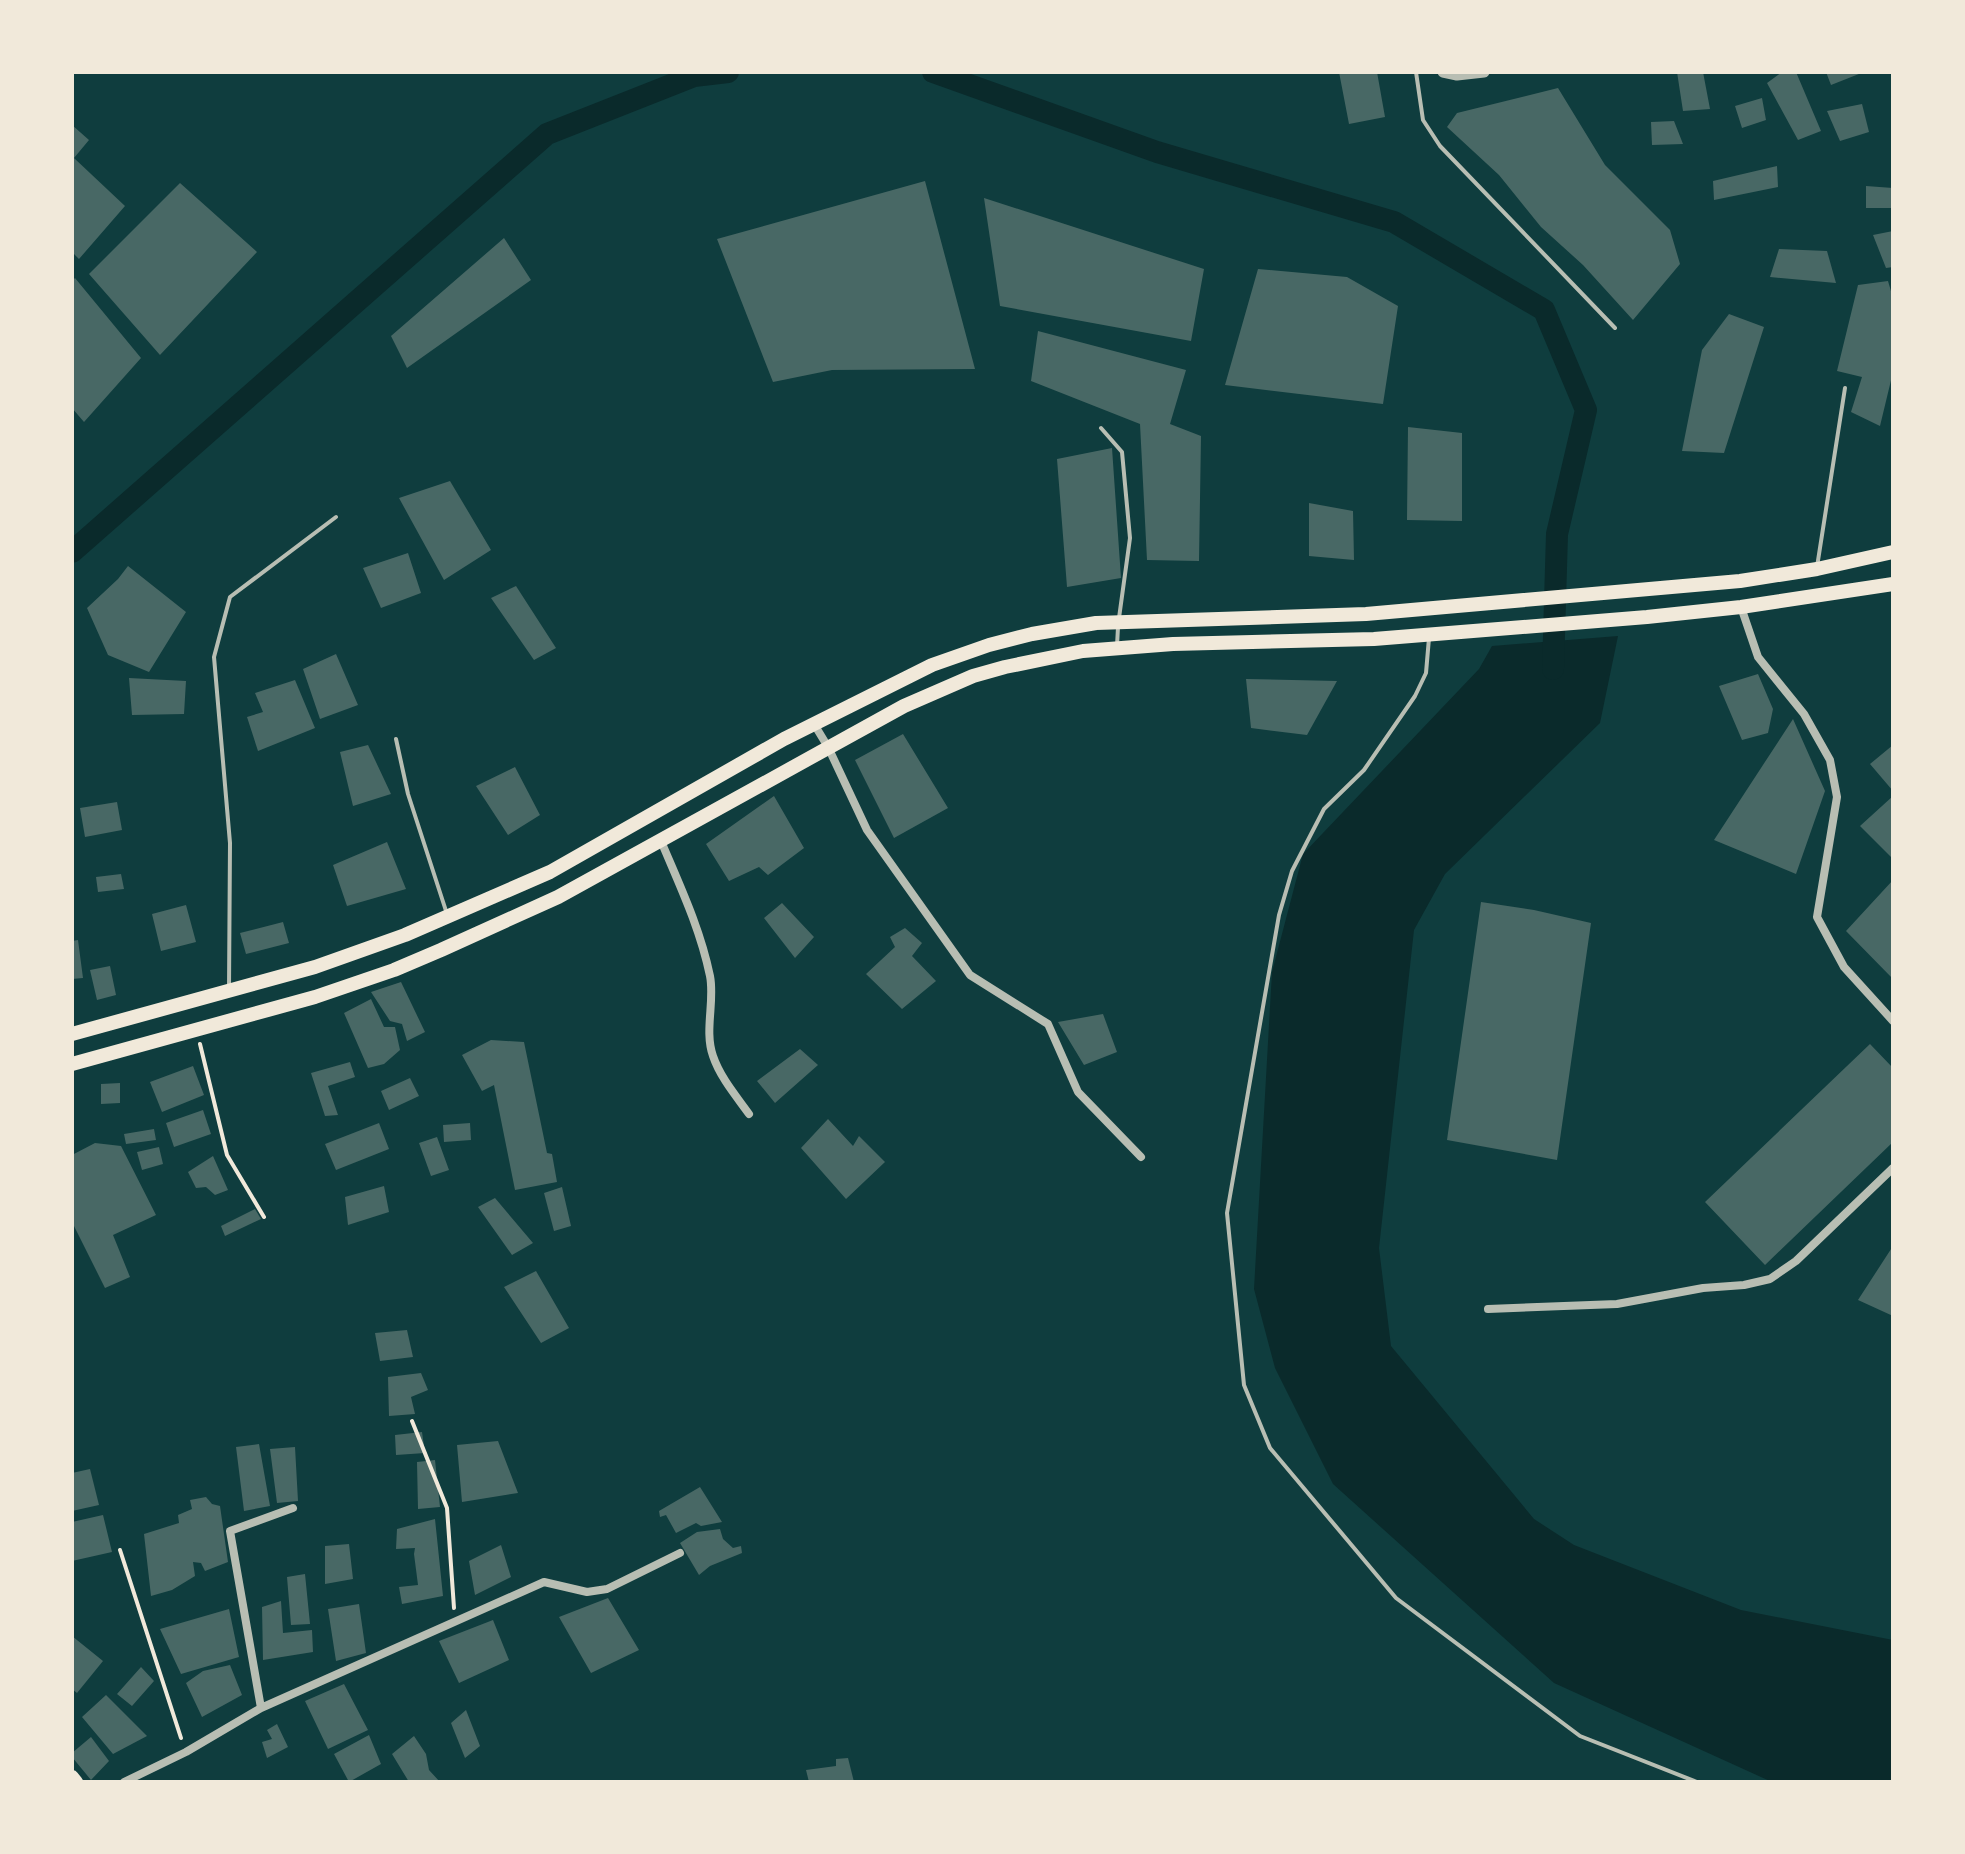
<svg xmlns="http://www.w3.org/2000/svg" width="1965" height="1854" font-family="'Titillium Web',sans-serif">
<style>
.water{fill:#0a2a2b}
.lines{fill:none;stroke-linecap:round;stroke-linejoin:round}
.canal{stroke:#0a2a2b;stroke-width:22}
.building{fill:#486865}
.path{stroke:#f1e9da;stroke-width:4}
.service{stroke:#b8beb3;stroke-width:4}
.minor{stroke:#b8beb3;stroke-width:8}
.tertiary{stroke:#b8beb3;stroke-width:11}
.primary{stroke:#f1e9da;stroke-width:14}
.trunk{stroke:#f1e9da;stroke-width:14}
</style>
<rect width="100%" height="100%" fill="#0f3d3e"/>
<!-- water -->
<path class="water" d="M1618,636l-18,87 -155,151 -31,56 -35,318 12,98 143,173 40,26 167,65 152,30v142h-121l-218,-99 -221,-199 -58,-116 -21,-79 18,-317 31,-118 176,-185 13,-23z"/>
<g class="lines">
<!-- canal -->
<path class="canal" d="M933,72l224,80 237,70 150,88 42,100 -29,124 -4,135
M72,552l475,-418 147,-58 34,-4"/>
</g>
<!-- building -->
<path class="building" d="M1339,72h38l8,45 -36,7z
M1677,72h26l7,37 -27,2z
M1782,72h14l25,59 -23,9 -31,-57z
M1826,72h38l-33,13z
M1558,88l47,77 65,65 10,34 -47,56 -50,-55 -42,-38 -42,-52 -52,-48 10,-14z
M1762,98l4,22 -24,8 -7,-22z
M1862,104l7,28 -29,9 -13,-30z
M1674,121l9,23 -31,1 -1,-23z
M72,125l17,15 -15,18 51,48 -46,53 -7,-7z
M1777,166l1,21 -64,13 -1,-19z
M925,181l50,188 -143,1 -59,12 -56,-143z
M180,183l77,69 -97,103 -71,-81z
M1866,186l27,2v20h-27z
M984,198l220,71 -13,72 -191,-35z
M1893,231v36l-7,1 -13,-33z
M504,238l27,42 -124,88 -16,-32z
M1779,249l48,2 9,32 -66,-6z
M1258,269l89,8 51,29 -15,98 -158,-19z
M75,278l66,80 -57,64 -12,-14v-127z
M1888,281l5,17v74l-13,54 -29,-14 11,-35 -25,-6 21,-86z
M1729,314l35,13 -40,126 -42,-2 20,-101z
M1038,331l148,39 -16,54 31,12 -2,125 -52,-1 -7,-136 -109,-43z
M1408,427l54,6v88l-55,-1z
M1112,448l9,130 -54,9 -10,-128z
M450,481l41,69 -47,30 -45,-82z
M1309,503l44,8 1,49 -45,-4z
M408,553l13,40 -40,15 -18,-40z
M128,566l58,46 -37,60 -41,-17 -21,-47 31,-29z
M516,586l40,62 -22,12 -43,-62z
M336,654l22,51 -38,14 -17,-50z
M1758,674l15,35 -5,24 -26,7 -23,-54z
M129,678l57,3 -2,33 -52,1z
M1246,679l91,2 -30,54 -56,-7z
M295,680l20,48 -57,23 -11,-34 16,-5 -8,-19z
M1793,719l32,72 -29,83 -82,-34z
M903,734l45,74 -54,30 -39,-78z
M368,745l23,49 -38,12 -13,-54z
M1893,745v46l-23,-27z
M515,767l25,48 -32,20 -32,-49z
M774,796l30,52 -36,27 -9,-8 -30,14 -23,-37z
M1893,796v63l-33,-33z
M117,802l5,28 -37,7 -5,-29z
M387,842l19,47 -59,17 -14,-41z
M121,874l3,15 -26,3 -2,-15z
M1893,880v99l-47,-48z
M1481,902l53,8 57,13 -34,237 -110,-20z
M782,903l32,34 -19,21 -31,-40z
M186,905l10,37 -35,9 -9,-37z
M283,922l6,21 -43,11 -6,-21z
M905,928l17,15 -10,13 24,25 -34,28 -36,-35 29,-27 -5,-10z
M78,940l5,38 -11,1v-38z
M110,966l6,29 -19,5 -7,-30z
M401,982l24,50 -18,9 -5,-17 -12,-3 -19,-29z
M371,999l13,28h11l5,23 -16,14 -16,4 -24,-55z
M1103,1014l14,38 -33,13 -26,-43z
M491,1040l33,2 23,111 5,1 5,28 -42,8 -21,-105 -12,6 -20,-36z
M1870,1044l23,24v74l-128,123 -60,-63z
M800,1049l18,16 -43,38 -18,-22z
M350,1062l5,15 -27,9 10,29 -13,1 -14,-43z
M193,1066l11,29 -42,17 -12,-30z
M410,1078l9,18 -30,14 -8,-19z
M120,1083v20l-19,1v-20z
M203,1110l8,24 -37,13 -8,-24z
M828,1119l25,27 6,-10 26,26 -39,37 -45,-51z
M379,1123l10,26 -53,21 -11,-26z
M470,1123l1,17 -27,2 -1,-17z
M154,1129l2,11 -30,4 -2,-10z
M437,1137l12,33 -18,6 -12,-33z
M95,1143l26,3 35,69 -43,20 17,42 -25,11 -33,-66v-67z
M159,1147l4,17 -21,6 -5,-18z
M213,1156l15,34 -13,5 -9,-8 -10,1 -8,-16z
M384,1186l5,26 -41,13 -3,-28z
M562,1187l9,39 -17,5 -10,-38z
M495,1198l38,45 -21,12 -34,-48z
M255,1209l6,10 -36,17 -4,-10z
M1893,1246v70l-35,-16z
M536,1271l33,57 -28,15 -37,-56z
M407,1330l6,27 -33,4 -5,-28z
M421,1373l7,17 -17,7 4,17 -26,2 -1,-39z
M422,1432l3,21 -29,2 -1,-20z
M498,1441l20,52 -56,9 -5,-57z
M259,1444l11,62 -26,5 -8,-64z
M295,1447l3,54 -21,2 -7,-54z
M435,1460l5,47 -22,2 -1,-47z
M90,1469l9,36 -27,6v-38z
M700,1487l22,35 -21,4 -5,-3 -20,10 -10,-18 -6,2 -1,-6z
M206,1497l6,7 8,2 8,56 -23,9 -4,-8 -8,-1 2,14 -23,14 -21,6 -7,-62 35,-11 -1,-8 14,-6 -2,-9z
M103,1515l9,37 -40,9v-39z
M435,1519l8,77 -41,8 -3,-17 19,-2 -4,-31 1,-6 -19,1 1,-20z
M720,1529l3,10 10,9 8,-2 1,7 -32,13 -11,9 -19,-32 17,-11z
M349,1544l4,35 -28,5v-38z
M501,1545l10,32 -36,18 -6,-34z
M305,1574l5,50 -19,1 -4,-48z
M608,1598l31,52 -48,23 -32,-56z
M281,1601l2,32 29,-3 1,22 -50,8 -1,-53z
M359,1604l7,49 -30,8 -8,-52z
M229,1609l10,48 -58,17 -21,-45z
M493,1620l16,40 -50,23 -20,-42z
M72,1636l31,25 -26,32 -5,-4z
M230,1665l12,30 -40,22 -16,-34 17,-12z
M141,1667l13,14 -22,25 -15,-12z
M344,1684l24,46 -40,19 -23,-48z
M106,1695l41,41 -34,18 -31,-37z
M466,1710l14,36 -15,12 -14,-35z
M277,1724l11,23 -21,11 -5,-16 10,-3 -5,-9z
M369,1735l12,29 -32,18 -15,-28z
M414,1736l12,18 3,16 11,12h-31l-17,-28z
M91,1737l18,24 -18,19 -19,-23v-4z
M848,1758l6,24h-45l-3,-12 30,-4v-7z"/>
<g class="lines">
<!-- path -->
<path class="path" d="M200,1044l27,111 37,62
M412,1421l35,87 7,100
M120,1550l61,188"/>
<!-- service -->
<path class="service" d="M1416,72l7,48 17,26 175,182
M1101,428l21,24 8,86 -11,80
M1817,567l28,-179
M1429,638l-3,35 -11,23 -51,74 -40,39 -32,62 -13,44 -52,298 17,172 26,63 126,150 184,138 117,46
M1117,646l1,-19
M396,739l12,55 39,120
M229,988l1,-145 -16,-186 16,-60 106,-80"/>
<!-- minor -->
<path class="minor" d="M1741,607l17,50 46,57 26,46 7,37 -20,120 27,50 49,54
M814,724l14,23 39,83 103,145 78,49 30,68 63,65
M661,841c19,45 39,87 49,135 5,25 -6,55 3,80 7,21 23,40 36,58
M1488,1309l129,-5 86,-16 41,-3 26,-6 26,-18 97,-93
M261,1708l-31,-177 63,-23
M124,1782l62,-30 75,-44 283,-126 43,10 20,-3 73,-36"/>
<!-- tertiary -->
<path class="tertiary" d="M1443,72l14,3 27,-3"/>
<!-- primary -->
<path class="primary" d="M72,1777l4,5"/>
<!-- trunk -->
<path class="trunk" d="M72,1034l243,-67 90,-32 145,-63 234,-133 148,-74 57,-20 43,-11 64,-11 270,-9 374,-33 77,-12 76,-17
M72,1064l243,-67 79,-27 47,-20 117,-53 346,-191 69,-30 32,-9 78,-16 90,-7 201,-5 273,-22 94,-10 152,-23"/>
</g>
<!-- border -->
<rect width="1965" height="1854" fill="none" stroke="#f1e9da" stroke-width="148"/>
</svg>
